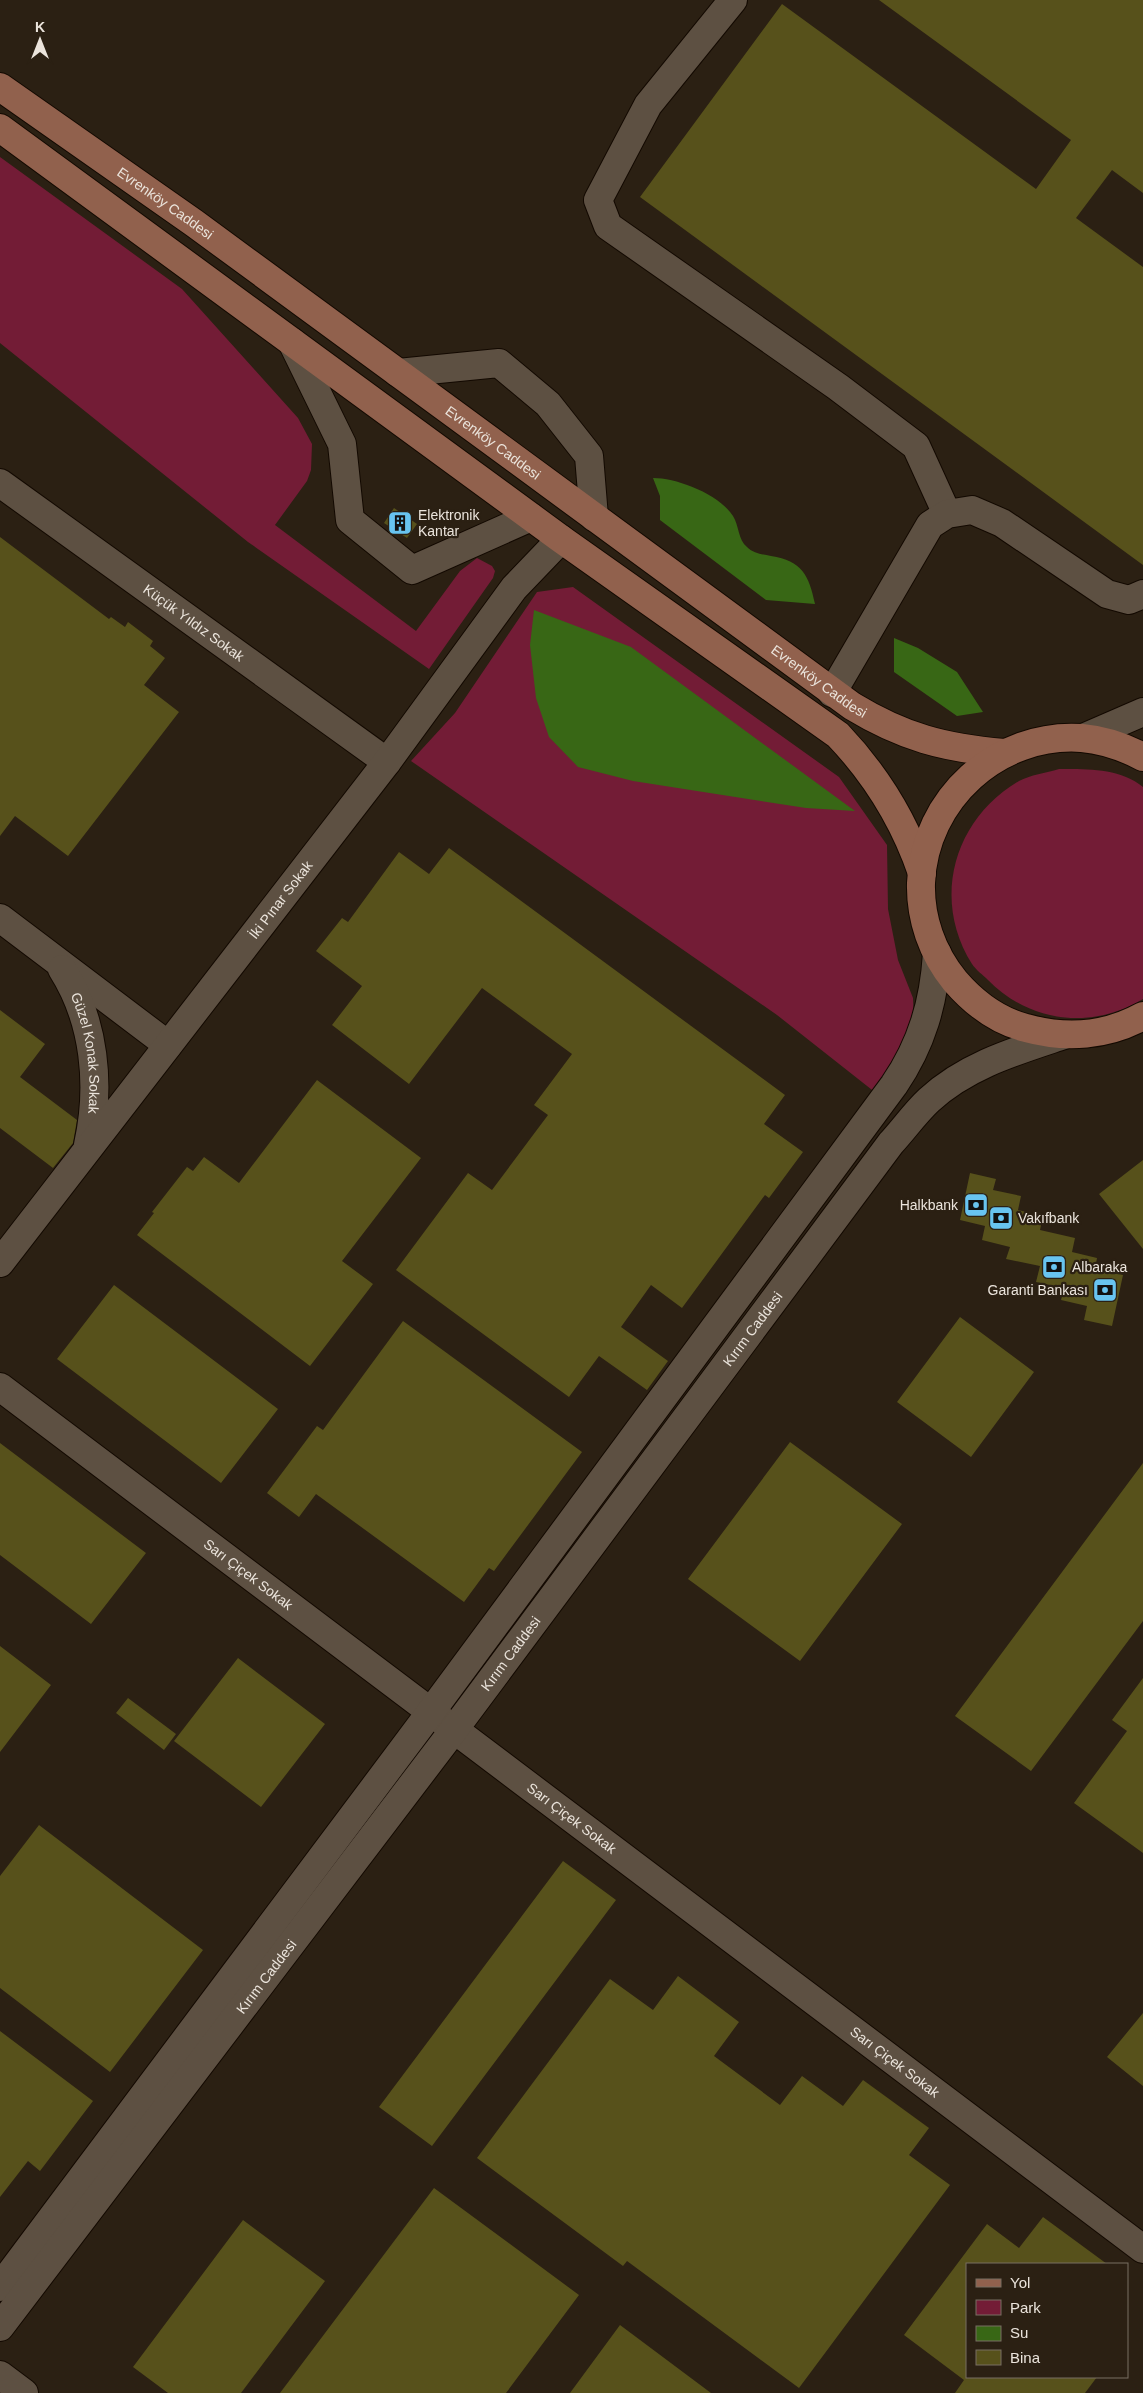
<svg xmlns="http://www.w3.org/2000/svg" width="1143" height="2393" font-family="Arial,sans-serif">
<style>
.green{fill:#731c36}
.water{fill:#386715}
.building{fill:#57511b}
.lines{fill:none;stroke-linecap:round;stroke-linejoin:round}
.minor-casing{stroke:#130901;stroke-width:30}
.major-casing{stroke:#130901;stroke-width:30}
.minor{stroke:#5d5042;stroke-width:28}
.major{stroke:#91614d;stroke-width:28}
.labels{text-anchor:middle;stroke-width:4.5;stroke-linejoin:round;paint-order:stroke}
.street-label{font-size:14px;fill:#ebe4dc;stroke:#2b2013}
.poi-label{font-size:14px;fill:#ebe4dc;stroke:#2b2013;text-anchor:start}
</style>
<rect width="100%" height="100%" fill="#2b2013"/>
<!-- green -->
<path class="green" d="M0,157l182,132 116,129 14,26 -1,26 -4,11 -32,44 141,106 44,-60 17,-13 15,8 3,5 -2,7 -64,91 -181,-127 -248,-199z
M573,587l266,190 48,68 1,64 10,51 15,38 1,25 -33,74 -104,-82 -366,-254 44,-48 82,-121z
M1059,769c28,0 61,-1 84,18v212c-51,31 -113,24 -155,-19 -5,-5 -12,-10 -16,-16 -41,-65 -18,-145 47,-183 11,-6 27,-8 40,-12z"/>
<!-- water -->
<path class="water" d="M653,478c24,0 66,16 80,38 6,9 5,24 14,31 7,7 15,7 24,9 31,5 38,19 44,48l-49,-4 -106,-80v-24z
M534,610l97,37 224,164 -49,-3 -173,-27 -55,-14 -29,-30 -13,-39 -6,-53z
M894,638l24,10 39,24 26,40 -26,4 -63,-44z"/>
<!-- building -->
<path class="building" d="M879,0h264v193l-31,-23 -36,48 67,49v298l-503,-368 142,-193 254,185 35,-49z
M394,508l23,16 -10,14 -23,-15z
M0,537l109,82 2,-2 14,10 3,-5 25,19 -3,5 15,12 -21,27 35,27 -111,144 -53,-40 -15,20z
M449,848l336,247 -21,29 39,28 -34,46 -4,-3 -83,113 -31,-23 -30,42 47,34 -21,29 -48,-34 -30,41 -173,-127 72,-97 24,17 56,-75 -14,-10 38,-51 -90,-66 -73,96 -77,-59 30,-39 -46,-35 26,-33 6,4 51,-70 30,22z
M0,1010l45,34 -25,33 57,43 -4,23 -20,25 -53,-40z
M317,1080l104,78 -79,103 31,23 -63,82 -173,-131 17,-22 -2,-1 35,-45 6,4 11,-14 35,26z
M1143,1160v89l-44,-55z
M970,1173l26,6 -3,11 28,6 -3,14 25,6 -3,14 35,8 -3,14 25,6 -2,11 28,6 -11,51 -28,-6 3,-14 -26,-6 3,-12 -28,-6 4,-16 -34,-7 4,-12 -28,-7 3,-14 -25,-6z
M114,1285l164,124 -57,74 -164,-124z
M960,1317l74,55 -63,85 -74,-55z
M403,1321l179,131 -88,119 -5,-3 -25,34 -148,-108 -17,23 -32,-24 50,-67 6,4z
M790,1442l112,82 -102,137 -112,-82z
M0,1443l146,110 -55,71 -91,-69z
M1143,1463v158l-112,150 -76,-55z
M0,1646l51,39 -51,67z
M238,1658l87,66 -64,83 -87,-66z
M1143,1678v175l-69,-50 53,-72 -15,-11z
M128,1698l48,36 -12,16 -48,-37z
M39,1825l164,125 -93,122 -110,-84v-112z
M563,1861l53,39 -184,246 -53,-39z
M678,1976l61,46 -25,34 66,49 22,-29 41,30 20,-26 66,48 -20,27 41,30 -151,203 -172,-127 -4,5 -146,-108 133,-179 43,31z
M1143,2013v73l-36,-29z
M0,2031l93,70 -53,70 -12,-10 -28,36z
M434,2188l145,107 -73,98h-226z
M1043,2217l64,47h-140v113h130l-12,16h-130l9,-13 -60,-45 83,-111 32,24z
M243,2220l82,61 -84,112h-73l-35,-26z
M620,2325l91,68h-141z"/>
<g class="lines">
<defs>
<g id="minor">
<path d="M733,0l-85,105 -50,95 10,26 230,161 78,59 31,68"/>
<path d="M292,342l50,102 8,76 62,50 119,-53"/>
<path d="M398,373l101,-10 49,41 41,52 5,61"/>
<path id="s1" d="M0,483l387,279"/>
<path d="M832,693l98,-168 17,-11 25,-4 30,13 105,71 22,6 14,-6"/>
<path d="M1083,738l60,-26"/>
<path d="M0,918l168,127"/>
<path id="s2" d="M62,969c33,52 39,117 26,176"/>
<path id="s3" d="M0,1263l387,-501 127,-174 47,-49"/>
<path id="s4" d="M0,1387l1143,862"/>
<path d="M0,2287l430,-574 464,-628c28,-41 40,-83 43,-132"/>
<path id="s5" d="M0,2327l453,-596 438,-588c13,-14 24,-30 38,-43 38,-35 87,-49 135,-65"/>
<path d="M0,2375l24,18"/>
</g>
<g id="major">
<path id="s6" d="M0,87l194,136 658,483c51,31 92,42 152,47"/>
<path d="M0,128l561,411 277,196c38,40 66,85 84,138"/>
<path d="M1143,757c-19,-10 -39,-17 -61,-19 -84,-6 -158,61 -161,145 -1,35 11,70 34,98 19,22 43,40 71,47 40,11 81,8 117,-12"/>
</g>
</defs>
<!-- minor casing -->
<use href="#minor" class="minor-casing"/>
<!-- major casing -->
<use href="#major" class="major-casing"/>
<!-- minor -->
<use href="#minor" class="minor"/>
<!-- major -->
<use href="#major" class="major"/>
</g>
<!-- icons -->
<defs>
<symbol id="building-square" viewBox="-11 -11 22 22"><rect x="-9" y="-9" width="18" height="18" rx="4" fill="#68c4f0" stroke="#2b2013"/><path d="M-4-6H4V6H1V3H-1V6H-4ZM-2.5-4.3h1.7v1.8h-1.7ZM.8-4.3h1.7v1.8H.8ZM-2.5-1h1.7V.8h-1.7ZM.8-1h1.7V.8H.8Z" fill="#111"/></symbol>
<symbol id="bank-square" viewBox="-11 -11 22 22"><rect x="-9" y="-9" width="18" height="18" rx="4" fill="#68c4f0" stroke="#2b2013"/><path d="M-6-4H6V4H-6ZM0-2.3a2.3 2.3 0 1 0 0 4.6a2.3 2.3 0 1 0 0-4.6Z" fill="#111"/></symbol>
</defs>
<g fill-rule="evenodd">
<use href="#building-square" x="386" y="509" width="28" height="28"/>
<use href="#bank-square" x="962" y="1191" width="28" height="28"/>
<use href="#bank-square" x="987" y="1204" width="28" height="28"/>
<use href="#bank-square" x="1040" y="1253" width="28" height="28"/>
<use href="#bank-square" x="1091" y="1276" width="28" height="28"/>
</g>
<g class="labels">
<!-- street labels -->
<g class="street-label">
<text dy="5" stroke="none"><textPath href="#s6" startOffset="202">Evrenköy Caddesi</textPath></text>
<text dy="5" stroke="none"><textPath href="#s6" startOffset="608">Evrenköy Caddesi</textPath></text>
<text dy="5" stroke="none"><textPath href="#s1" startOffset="239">Küçük Yıldız Sokak</textPath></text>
<text dy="5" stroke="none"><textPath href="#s6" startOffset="1012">Evrenköy Caddesi</textPath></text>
<text dy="5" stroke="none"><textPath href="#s3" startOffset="459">İki Pınar Sokak</textPath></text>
<text dy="5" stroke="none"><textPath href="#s2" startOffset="89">Güzel Konak Sokak</textPath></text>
<text dy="5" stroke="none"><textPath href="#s5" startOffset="1250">Kırım Caddesi</textPath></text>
<text dy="5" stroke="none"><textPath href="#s4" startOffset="311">Sarı Çiçek Sokak</textPath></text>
<text dy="5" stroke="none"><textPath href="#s5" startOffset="845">Kırım Caddesi</textPath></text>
<text dy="5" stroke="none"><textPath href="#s4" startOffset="716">Sarı Çiçek Sokak</textPath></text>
<text dy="5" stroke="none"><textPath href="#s5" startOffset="440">Kırım Caddesi</textPath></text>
<text dy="5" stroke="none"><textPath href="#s4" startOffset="1121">Sarı Çiçek Sokak</textPath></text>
</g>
<!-- poi labels -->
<g class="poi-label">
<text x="418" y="520">Elektronik<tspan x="418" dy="16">Kantar</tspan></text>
<text x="958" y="1210" text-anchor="end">Halkbank</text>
<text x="1018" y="1223">Vakıfbank</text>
<text x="1072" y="1272">Albaraka</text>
<text x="1088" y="1295" text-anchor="end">Garanti Bankası</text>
</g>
</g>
<!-- legend -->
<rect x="966" y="2263" width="162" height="115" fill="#2b2013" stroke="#786e63"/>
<rect x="976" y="2279" width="25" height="8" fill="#91614d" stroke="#786e63"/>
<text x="1010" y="2288" font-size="15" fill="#ebe4dc">Yol</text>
<rect x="976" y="2300" width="25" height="15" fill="#731c36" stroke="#786e63"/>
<text x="1010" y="2313" font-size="15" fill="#ebe4dc">Park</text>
<rect x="976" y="2326" width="25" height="15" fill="#386715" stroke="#786e63"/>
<text x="1010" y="2338" font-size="15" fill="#ebe4dc">Su</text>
<rect x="976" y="2350" width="25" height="15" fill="#57511b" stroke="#786e63"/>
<text x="1010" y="2363" font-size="15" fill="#ebe4dc">Bina</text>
<!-- north arrow -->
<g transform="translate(40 40)" stroke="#2b2013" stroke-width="4" paint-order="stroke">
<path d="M0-4L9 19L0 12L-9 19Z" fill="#ebe4dc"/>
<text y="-8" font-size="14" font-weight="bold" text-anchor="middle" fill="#ebe4dc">K</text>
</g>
</svg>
